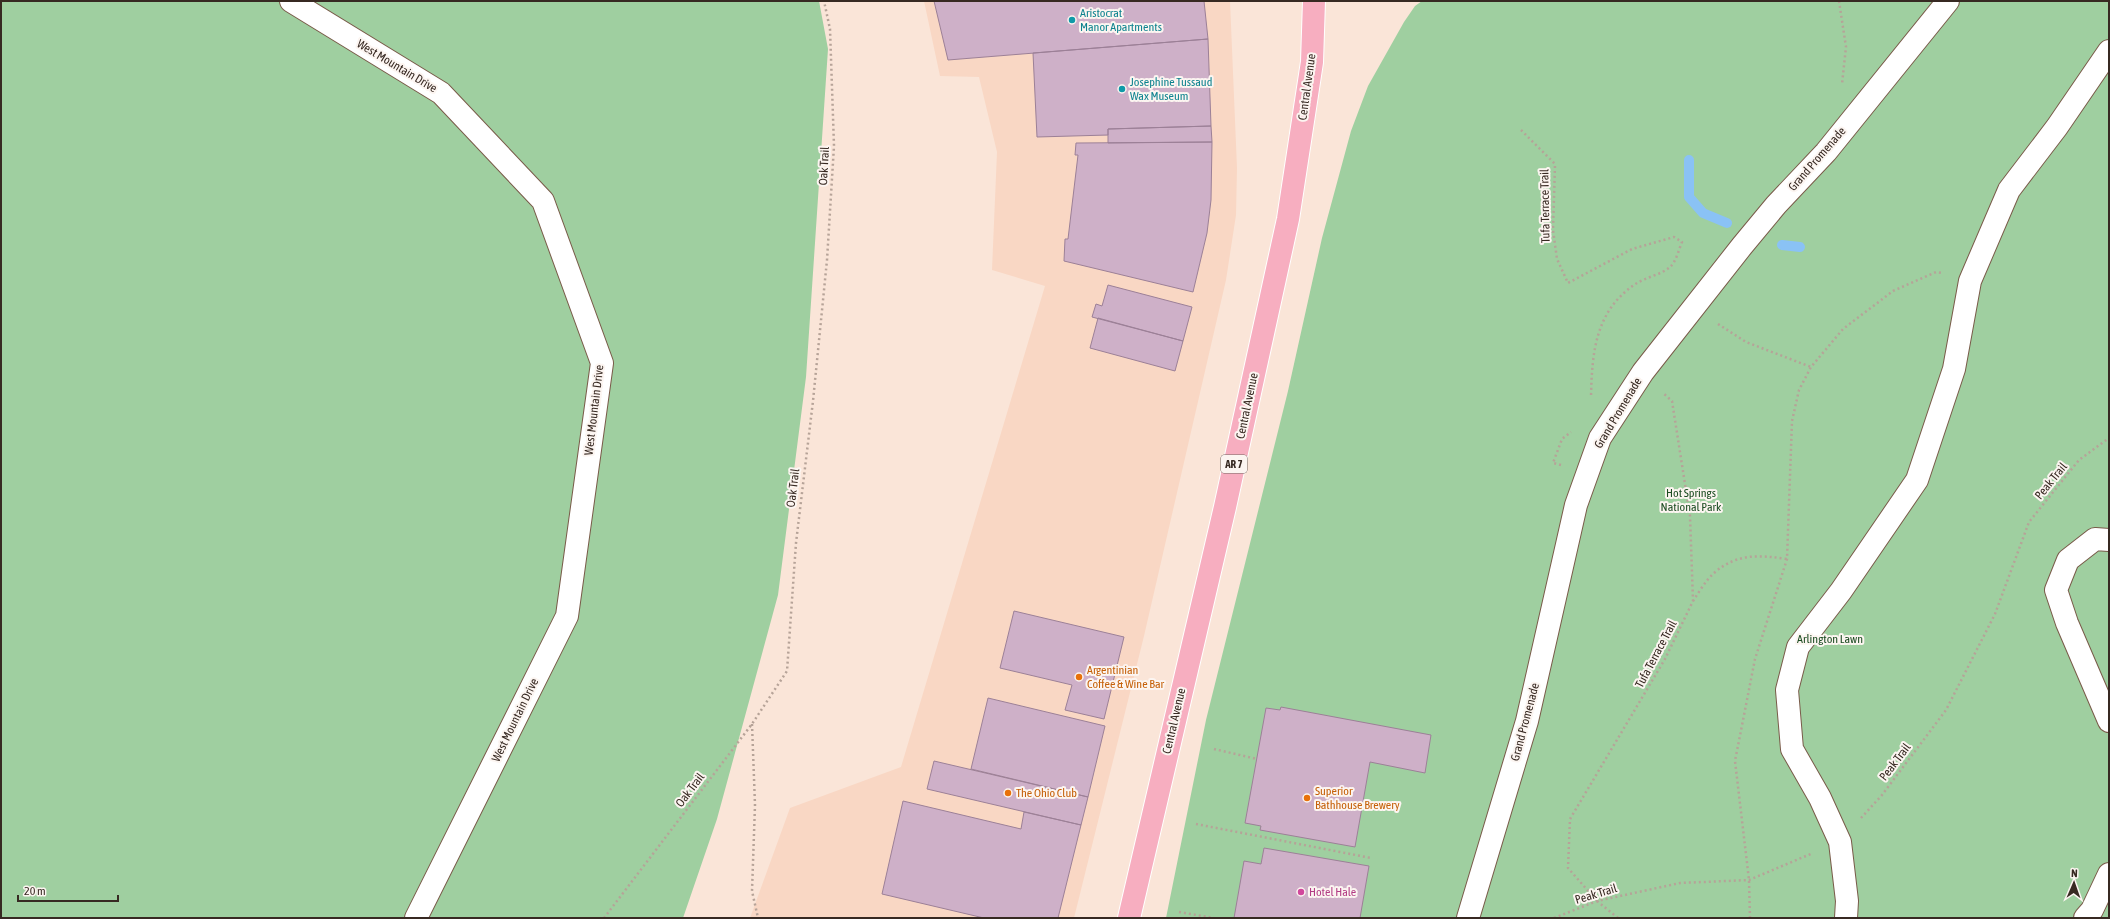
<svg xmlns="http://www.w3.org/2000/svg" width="2110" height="919" font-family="'Asap Condensed',sans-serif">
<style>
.built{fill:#f9d7c4}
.green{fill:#9fcfa0}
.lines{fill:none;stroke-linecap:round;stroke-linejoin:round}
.stream{stroke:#8ac2f5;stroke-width:10}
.building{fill:#ceb0c8;stroke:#9c8097}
.minor-casing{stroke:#795b49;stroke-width:24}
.major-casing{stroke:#fff;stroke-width:24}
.path{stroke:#b6a398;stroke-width:2.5;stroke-dasharray:2 3;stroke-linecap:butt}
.minor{stroke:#fff;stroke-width:22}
.major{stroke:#f7aec0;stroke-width:22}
.culture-dot{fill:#0f9aa8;stroke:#fcf5f1;stroke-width:1.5}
.food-dot{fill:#e8710a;stroke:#fcf5f1;stroke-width:1.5}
.hotel-dot{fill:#d1479c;stroke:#fcf5f1;stroke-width:1.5}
.labels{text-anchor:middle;stroke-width:4;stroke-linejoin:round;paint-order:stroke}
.shield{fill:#fcf5f1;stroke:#726660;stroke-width:1}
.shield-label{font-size:11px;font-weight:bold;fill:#372922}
.culture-label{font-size:12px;fill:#0d838f;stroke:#fcf5f1;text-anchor:start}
.street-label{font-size:12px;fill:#372922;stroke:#fcf5f1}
.park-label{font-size:12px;fill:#1b4c21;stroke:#fcf5f1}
.food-label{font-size:12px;fill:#c56008;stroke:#fcf5f1;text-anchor:start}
.hotel-label{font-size:12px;fill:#b23c85;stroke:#fcf5f1;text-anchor:start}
</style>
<rect width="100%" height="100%" fill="#fae5d8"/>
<!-- built -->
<path class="built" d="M924,1h306l7,167 -1,47 -10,65 -82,356 -70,282h-324l40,-110 111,-41 144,-481 -53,-16 5,-118 -18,-75 -39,-1z"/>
<!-- green -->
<path class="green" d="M1,1h818l9,48 -22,328 -28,218 -61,224 -34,99h-682z
M1422,1h687v917h-943l40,-198 82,-329 34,-153 29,-107 17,-45 36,-64 11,-16z"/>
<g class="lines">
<!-- stream -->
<path class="stream" d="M1689,160v37l14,16 24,10
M1782,245l18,2"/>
</g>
<!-- building -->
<path class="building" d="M934,1h270l4,38 -260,21z
M1208,39l3,87 -103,3v6l-71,2 -4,-84z
M1211,126l1,16 -104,1v-14z
M1212,142l-1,58 -4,33 -14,59 -129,-31 1,-22h3l10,-84h-3l1,-12z
M1108,285l84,22 -9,34 -91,-24 4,-13 6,2z
M1098,318l85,23 -8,30 -85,-23z
M1014,611l110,26 -20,82 -39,-9 7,-25 -72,-17z
M988,698l117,28 -17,71 -117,-28z
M1281,707l150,28 -6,38 -55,-11 -15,85 -95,-17 1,-4 -16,-3 21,-115 14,2z
M934,761l154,36 -7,28 -154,-36z
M903,801l118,28 3,-17 57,13 -23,93h-74l-102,-24z
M1264,848l105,18 -9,52h-126l10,-57 17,3z"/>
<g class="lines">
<defs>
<path id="minor" d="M291,1l150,92 102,108 59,162 -35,253 -151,302
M2109,540l-14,-1 -27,21 -12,30 11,33 42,98
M1468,918l59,-197 49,-216 24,-67 43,-66 99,-126 34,-41 50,-53 122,-151
M1846,918l1,-17 -7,-59 -20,-44 -28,-49 -5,-59 11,-43 43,-56 76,-111 37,-111 16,-88 39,-91 48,-63 52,-76
M2085,918l7,-8 17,-36"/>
<path id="major" d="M1129,918l96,-411 63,-288 24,-157 2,-61"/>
</defs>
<!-- minor casing -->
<use href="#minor" class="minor-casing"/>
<!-- major casing -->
<use href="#major" class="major-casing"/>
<!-- path -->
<path class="path" d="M1839,1l7,46 -4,37
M1521,130l34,34 -2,66 4,29 11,24 64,-34 42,-12 8,5c-3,7 -6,20 -12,25 -9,8 -25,10 -36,18 -39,27 -42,68 -43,112
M1718,324l28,18 65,25
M1561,465l-8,-2 9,-24 9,-7
M1693,601c6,-9 13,-21 21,-28 23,-20 45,-18 73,-14
M752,724l3,81 -3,86 6,27
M1214,749l43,10
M1861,818l21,-23 64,-85 49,-96 34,-92 50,-62 30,-22
M1196,824l175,34
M1179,912l35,6
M604,918l148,-194 35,-53 9,-128 17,-142 14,-141 7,-114 -4,-117 -6,-28
M1554,918l43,-17 83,-18 69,-3 64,-27
M1618,918l-21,-17 -29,-33 2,-49 95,-160 28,-58 -3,-85 -18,-115 -9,-8
M1750,918l-1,-38 -14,-119 20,-102 32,-100 5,-138 7,-31 12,-23 32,-38 50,-38 43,-19 7,1"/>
<!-- minor -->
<use href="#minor" class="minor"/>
<!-- major -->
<use href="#major" class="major"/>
</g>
<!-- markers -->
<g class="culture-dot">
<circle cx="1072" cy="20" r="4"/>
<circle cx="1122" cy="89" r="4"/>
</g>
<g class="food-dot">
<circle cx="1079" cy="677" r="4"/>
<circle cx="1008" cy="793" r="4"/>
<circle cx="1307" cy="798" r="4"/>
</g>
<circle class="hotel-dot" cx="1301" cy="892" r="4"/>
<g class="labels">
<!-- shield labels -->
<rect class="shield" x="1221" y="455" width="26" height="18" rx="3"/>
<g class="shield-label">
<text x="1234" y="468">AR 7</text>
</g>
<!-- culture labels -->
<g class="culture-label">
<text x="1080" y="17">Aristocrat<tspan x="1080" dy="14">Manor Apartments</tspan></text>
<text x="1130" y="86">Josephine Tussaud<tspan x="1130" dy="14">Wax Museum</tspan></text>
</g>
<!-- street labels -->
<g class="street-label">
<text transform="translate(397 66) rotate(31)" y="4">West Mountain Drive</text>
<text transform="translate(1307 87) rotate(-82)" y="4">Central Avenue</text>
<text transform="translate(1817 159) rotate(-49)" y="4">Grand Promenade</text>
<text transform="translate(824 166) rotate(-87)" y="4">Oak Trail</text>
<text transform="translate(1545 206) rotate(-91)" y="4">Tufa Terrace Trail</text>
<text transform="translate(1247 406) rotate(-78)" y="4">Central Avenue</text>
<text transform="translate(594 410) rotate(-83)" y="4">West Mountain Drive</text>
<text transform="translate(1618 413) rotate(-59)" y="4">Grand Promenade</text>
<text transform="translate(2051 481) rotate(-51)" y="4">Peak Trail</text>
<text transform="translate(793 488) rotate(-83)" y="4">Oak Trail</text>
<text transform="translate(1656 654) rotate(-62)" y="4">Tufa Terrace Trail</text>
<text transform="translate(515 720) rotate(-64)" y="4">West Mountain Drive</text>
<text transform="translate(1174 721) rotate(-77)" y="4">Central Avenue</text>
<text transform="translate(1525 722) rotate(-75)" y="4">Grand Promenade</text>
<text transform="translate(1895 762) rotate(-53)" y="4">Peak Trail</text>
<text transform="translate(690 790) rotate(-53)" y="4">Oak Trail</text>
<text transform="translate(1596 894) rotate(-17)" y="4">Peak Trail</text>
</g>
<!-- park labels -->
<g class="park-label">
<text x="1691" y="497">Hot Springs<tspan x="1691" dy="14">National Park</tspan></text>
<text x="1830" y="643">Arlington Lawn</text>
</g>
<!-- food labels -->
<g class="food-label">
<text x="1087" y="674">Argentinian<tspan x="1087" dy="14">Coffee &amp; Wine Bar</tspan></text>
<text x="1315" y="795">Superior<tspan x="1315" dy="14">Bathhouse Brewery</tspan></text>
<text x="1016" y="797">The Ohio Club</text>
</g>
<!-- hotel labels -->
<g class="hotel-label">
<text x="1309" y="896">Hotel Hale</text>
</g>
</g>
<!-- border -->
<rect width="2110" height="919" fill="none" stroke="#372922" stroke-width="4"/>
<!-- north arrow -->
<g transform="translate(2074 883) rotate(2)" stroke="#fcf5f1" stroke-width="3" paint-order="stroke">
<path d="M0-3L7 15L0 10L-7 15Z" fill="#372922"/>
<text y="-6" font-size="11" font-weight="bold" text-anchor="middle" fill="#372922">N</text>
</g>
<!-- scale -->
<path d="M18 895v6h100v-6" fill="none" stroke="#372922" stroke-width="2"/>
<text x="24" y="895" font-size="12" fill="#372922" stroke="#fcf5f1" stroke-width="3" paint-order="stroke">20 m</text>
</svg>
